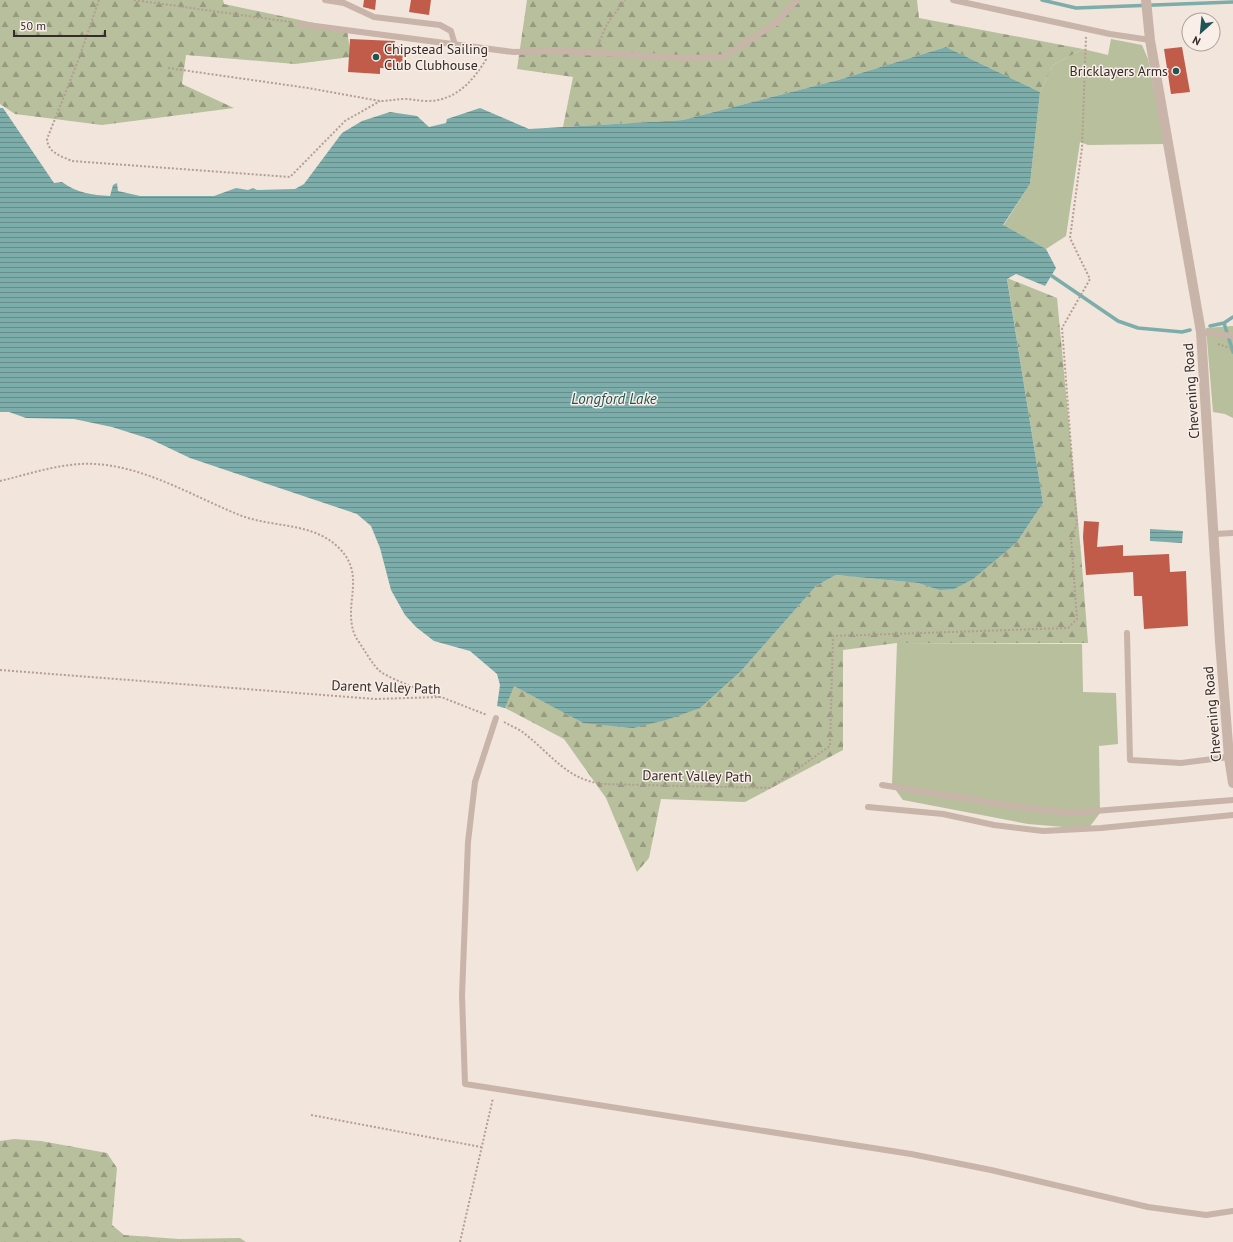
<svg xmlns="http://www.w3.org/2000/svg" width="1233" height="1242" font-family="'PT Sans',sans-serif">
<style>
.green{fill:#b7bf9c}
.forest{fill:url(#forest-firs)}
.water{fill:url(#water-rules)}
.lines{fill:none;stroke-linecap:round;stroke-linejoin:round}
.stream{stroke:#7cadaa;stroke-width:3.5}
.building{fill:#c15c4a}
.path{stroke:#b49e92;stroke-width:2;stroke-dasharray:2 2;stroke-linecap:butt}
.lane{stroke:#c8b4a8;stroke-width:6}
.street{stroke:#c8b4a8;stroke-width:10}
.poi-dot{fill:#1f5554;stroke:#f9efe8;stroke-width:1.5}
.labels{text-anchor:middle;stroke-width:3;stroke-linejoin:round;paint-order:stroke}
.poi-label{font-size:14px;fill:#352b28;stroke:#f9efe8;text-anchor:start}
.street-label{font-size:14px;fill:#352b28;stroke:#f9efe8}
.water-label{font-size:15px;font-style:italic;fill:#1f5554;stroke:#f9efe8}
</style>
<defs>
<pattern id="forest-firs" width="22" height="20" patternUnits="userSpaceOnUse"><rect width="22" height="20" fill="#b7bf9c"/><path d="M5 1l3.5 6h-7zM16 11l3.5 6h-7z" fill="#969b7f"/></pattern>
<pattern id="water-rules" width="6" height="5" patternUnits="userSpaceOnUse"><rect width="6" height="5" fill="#7cadaa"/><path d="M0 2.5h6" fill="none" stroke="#668d8a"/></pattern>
</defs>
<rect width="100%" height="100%" fill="#f1e5dc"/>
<!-- green -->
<path class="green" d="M1111,39l31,6 6,14 17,85 -77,1 -8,-3 -14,94 -20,13 -43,-23 27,-42 10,-92 13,-27 30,-16 25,6z
M1233,326v92l-8,-4 -12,-2 -7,-84z
M897,643l185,1 1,48 33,1 2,51 -19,2 1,67 -12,16 -60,-5 -125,-24 -11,-15z"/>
<!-- forest -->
<path class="forest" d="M0,0h223l1,4 123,26 4,27 -56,7 -109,-9 -4,29 52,24 -132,17 -87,-11 -15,-10z
M527,0h390l2,18 164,31 -30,16 -13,27 -94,-45 -108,33 -155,40 -120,7 10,-50 -56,-8z
M1007,278l50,20 24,255 7,90h-191l-54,7v100l-98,52 -84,-3 -12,59 -12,14 -31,-74 -42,-59 -59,-31 8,-23 70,38 159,-53 74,-84 20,-11 82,8 21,7 78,-48 26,-39z
M14,1139l27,2 66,12 10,15 -5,57 12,10 55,4 61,-1 6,4h-246v-101z"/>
<!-- water -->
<path class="water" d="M946,47l94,45 -10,92 -27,41 43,24 10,19 -11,18 -29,-12 -9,5 36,224 -26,39 -44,37 -19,10 -15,1 -21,-7 -82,-8 -20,11 -74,84 -42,38 -34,12 -33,8 -50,-5 -69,-37 -9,22 -8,-2 3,-21 -3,-11 -27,-23 -36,-10 -18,-14 -11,-12 -14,-25 -11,-42 -9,-22 -14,-12 -167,-56 -40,-19 -38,-12 -38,-8 -48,-1 -17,-6h-9v-304h3l51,75 8,-1c15,11 30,13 48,14l3,-11 4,-2 1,8 22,5h74l22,-8 12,2 5,-2 4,2 38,-1 9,-5 38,-51 20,-12 28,-9 27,4 12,11 17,-4 1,-4 33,-11 49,21 154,-9 155,-40z
M1150,529l33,2 -1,12 -32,-2z"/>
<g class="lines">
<!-- stream -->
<path class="stream" d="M1042,0l34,8 157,-6
M1052,276l66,45 20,7 44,4 8,-2
M1224,323l9,29
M1210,326l14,-3 9,-6"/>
</g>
<!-- building -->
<path class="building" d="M364,0h12l-1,10 -12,-3z
M411,0h20l-2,15 -20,-3z
M350,39l45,2 -1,5h9l-1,23 -22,-1v6l-32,-2z
M1182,47l8,45 -19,2 -7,-45z
M1084,521l15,1 -2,25 26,-2v11l46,-2 1,18 16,-1 2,55 -44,3 -2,-33h-8l-1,-24 -47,3 -3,-38z"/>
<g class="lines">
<!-- path -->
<path class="path" d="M99,0l-21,61 -31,78c1,14 14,17 25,22l218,16 55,-56 35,-20
M134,0l157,22
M598,45l9,-21 18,-24
M168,68l140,20 72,13c9,0 16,-2 25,-2 7,0 14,2 22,2 29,0 46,-20 60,-43
M1218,344l15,5
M0,481c30,-7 63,-19 95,-17 52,3 99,33 147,52 33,12 72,6 98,33 25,26 5,52 13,81 2,8 9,16 13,23 6,9 11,18 20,22 17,9 36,15 53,22
M0,670l375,29 66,-2 46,18
M504,722c7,4 15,7 21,12 26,20 41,45 77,50l168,4 60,-42 3,-110 235,-8 9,-9 -6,-81 6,-14 -15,-196 28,-49 -20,-41 12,-90 4,-111
M311,1115l170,32
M460,1242l33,-144"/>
<!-- lane -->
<path class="lane" d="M325,0l19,3 30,14 66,8 11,6 4,14
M953,0l157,34 40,6
M300,24l213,28 51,-1 119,7 40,-1 53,-34 21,-23
M1201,332l32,4
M1215,534l18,-1
M1127,633l3,127 51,3 48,-6
M496,718l-21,64 -7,60 -6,153 3,89 446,70 80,16 157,37 58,8 27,-4
M882,785l137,22 51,6 163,-13
M868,807l75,7 51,11 49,6 58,-3 132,-13"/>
<!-- street -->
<path class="street" d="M1146,0l4,40 51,292 19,310 9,115 4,26"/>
</g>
<!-- markers -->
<g class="poi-dot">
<circle cx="376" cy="57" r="4"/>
<circle cx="1176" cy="71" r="4"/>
</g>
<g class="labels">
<!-- poi labels -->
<g class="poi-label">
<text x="384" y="54">Chipstead Sailing<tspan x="384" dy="16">Club Clubhouse</tspan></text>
<text x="1168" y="76" text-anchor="end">Bricklayers Arms</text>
</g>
<!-- street labels -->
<g class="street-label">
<text transform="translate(1191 391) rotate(-94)" y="5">Chevening Road</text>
<text transform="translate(386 687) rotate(2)" y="5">Darent Valley Path</text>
<text transform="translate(1212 714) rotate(-95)" y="5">Chevening Road</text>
<text transform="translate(697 776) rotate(1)" y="5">Darent Valley Path</text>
</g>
<!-- water labels -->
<g class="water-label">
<text x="614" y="404">Longford Lake</text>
</g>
</g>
<!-- north arrow -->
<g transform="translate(1201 32) rotate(207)"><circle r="19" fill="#f9efe8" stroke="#aba19b"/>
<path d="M0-3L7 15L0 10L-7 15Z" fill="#1f5554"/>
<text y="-6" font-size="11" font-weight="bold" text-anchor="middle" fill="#352b28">N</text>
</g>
<!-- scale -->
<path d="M14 30v6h91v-6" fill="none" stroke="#352b28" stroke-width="2"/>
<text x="20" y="30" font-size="12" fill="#352b28" stroke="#f9efe8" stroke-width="3" paint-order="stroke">50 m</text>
</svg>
